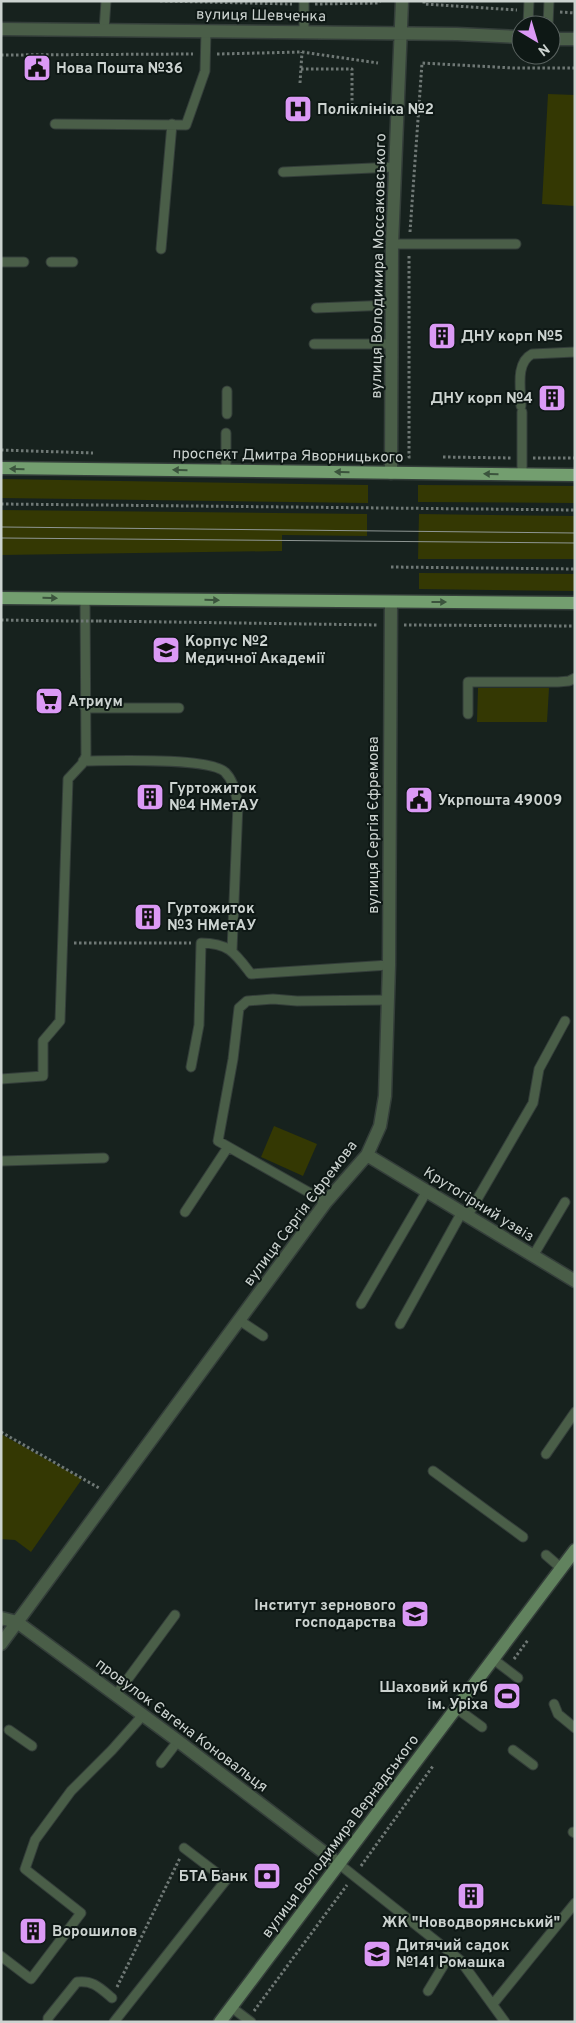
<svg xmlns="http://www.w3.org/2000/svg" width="576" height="2023" font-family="Overpass,sans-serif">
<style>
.green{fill:#343803}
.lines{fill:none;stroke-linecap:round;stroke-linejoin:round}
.lane-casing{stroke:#343e3a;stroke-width:11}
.street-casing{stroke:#343e3a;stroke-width:15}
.secondary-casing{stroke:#343e3a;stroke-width:15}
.primary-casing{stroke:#343e3a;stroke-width:15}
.path{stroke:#6f7875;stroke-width:3;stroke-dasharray:2.5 2.5;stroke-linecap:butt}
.lane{stroke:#4a5e48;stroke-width:9}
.street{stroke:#4a5e48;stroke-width:12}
.secondary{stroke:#61825e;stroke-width:12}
.primary{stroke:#739e6f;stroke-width:12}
.tram{stroke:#8e9693;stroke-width:1}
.path-bridge{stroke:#6f7875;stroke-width:3;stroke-dasharray:2.5 2.5;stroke-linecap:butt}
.oneway{fill:#3b543d}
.labels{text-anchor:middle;stroke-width:4;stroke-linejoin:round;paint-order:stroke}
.street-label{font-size:15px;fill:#ccd3d0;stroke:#0e1815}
.poi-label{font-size:15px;font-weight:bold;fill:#ccd3d0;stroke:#0e1815;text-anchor:start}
</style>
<rect width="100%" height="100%" fill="#17221e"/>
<!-- green -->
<path class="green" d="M548,94l27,1v111l-33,-2z
M1,479l367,6v18l-367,-5z
M418,485l157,1v17l-157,-1z
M1,510l366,4v22l-85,-1v16l-281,4z
M419,514l156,2v43h-157z
M419,573l156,1v17l-156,-2z
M478,688h71l-2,34h-70z
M274,1126l43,18 -14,32 -42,-19z
M1,1434l81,45 -51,73 -16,-12 -14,-1z"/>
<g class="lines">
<defs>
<path id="lane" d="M528,25l1,-24
M548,25l1,-24
M104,30l2,-29
M304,32v-31
M55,124l131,1 19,-54 1,-40
M283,172l112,-5
M392,244h124
M161,249l11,-125
M1,262h23
M51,262h22
M316,308l75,-3
M314,344h77
M521,406c0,-17 -6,-43 11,-52l43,-2
M522,412v63
M227,414v-23
M226,471v-38
M85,708h94
M468,714v-32h90l11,-1 6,-3
M83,761c27,0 125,-4 142,11 9,9 10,20 13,32l-6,146
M191,1067l8,-42 2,-82c28,0 34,10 50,31l138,-9
M1,1079l42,-3v-35l17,-20 8,-242 14,-15 4,-8 -1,-157
M1,1161l103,-3
M326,1202l-108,-61 15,-82 6,-51 8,-7 26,-2 24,2 91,-1
M185,1212l43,-65
M468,1215l65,-112 6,-34 26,-48
M533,1256l32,-54
M361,1304l66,-113
M239,1320l24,16
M400,1324l62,-112
M546,1454l29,-42
M433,1471l90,66
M546,1555l15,13
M493,1659l25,19
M116,1695l59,-80
M554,1704l4,10 17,14
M456,1708l26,19
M9,1730l23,16
M513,1750l20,15
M161,1763l17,-22
M573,1832l2,1
M339,1864l121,96 45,62
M1,1956l30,23 50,-66 -56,-44 10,-29 36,-49 41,-41 31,-35
M428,1991l23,-38
M493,2004l82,-101
M231,2007l20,15
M48,2022v-4l29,-36c16,-2 23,6 35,16
M114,2022l112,-142 -42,-32"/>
<path id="street" d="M1,29l456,5 64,3
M551,39h24
M391,473l1,-229 10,-243
M367,1155l208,126
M1,1618l16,4 161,119 161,123
M1,1644l325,-442 41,-47 13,-29 5,-30 4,-131 2,-363"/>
<path id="secondary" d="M220,2022l355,-472"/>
<path id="primary" d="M1,468l574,7
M1,598l574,5"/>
</defs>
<!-- lane casing -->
<use href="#lane" class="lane-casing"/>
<!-- street casing -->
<use href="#street" class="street-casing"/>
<!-- secondary casing -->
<use href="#secondary" class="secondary-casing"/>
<!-- primary casing -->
<use href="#primary" class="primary-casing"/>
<!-- path -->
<path class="path" d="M160,1l132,3
M424,1v3l93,6
M315,4l64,-1 1,-2
M560,12l15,1
M217,54l85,-2 76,11
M1,55l192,-1
M301,69h51v39l33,-1
M300,83l2,-31
M410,232l12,-169 91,5h62
M409,256v201h3
M1,450l92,3
M443,457l69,1
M533,458h42
M1,504l574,6
M391,567l184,2
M1,620l70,1
M99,621l279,4
M404,625l171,1
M74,943h117
M1,1432l98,56
M514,1659l14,-19
M361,1866l72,-100
M117,1987l63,-129
M254,2011l93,-126"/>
<!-- lane -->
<use href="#lane" class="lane"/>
<!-- street -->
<use href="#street" class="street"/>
<!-- secondary -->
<use href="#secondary" class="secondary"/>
<!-- primary -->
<use href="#primary" class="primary"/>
<!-- tram -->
<path class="tram" d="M1,527l574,6
M1,538l574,5"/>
<!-- path-bridge -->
<path class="path-bridge" d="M71,621h28"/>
</g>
<!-- one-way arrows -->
<defs><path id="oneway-solid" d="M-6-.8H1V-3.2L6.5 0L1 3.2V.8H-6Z" transform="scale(1.25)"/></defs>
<g class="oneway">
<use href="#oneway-solid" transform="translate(17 469) rotate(-179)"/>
<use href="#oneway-solid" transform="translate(180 470) rotate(-179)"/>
<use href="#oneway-solid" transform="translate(342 472) rotate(-179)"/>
<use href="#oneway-solid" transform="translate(491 474) rotate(-179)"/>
<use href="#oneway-solid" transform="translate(50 598) rotate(1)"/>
<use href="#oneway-solid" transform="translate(212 600) rotate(1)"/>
<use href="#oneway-solid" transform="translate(439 602)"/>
</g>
<!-- icons -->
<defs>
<symbol id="civic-square" viewBox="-11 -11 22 22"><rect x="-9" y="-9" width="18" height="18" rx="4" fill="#db99f5" stroke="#0e1815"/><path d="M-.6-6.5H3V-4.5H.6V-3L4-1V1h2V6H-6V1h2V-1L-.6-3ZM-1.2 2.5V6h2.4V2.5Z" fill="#111"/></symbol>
<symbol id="hospital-square" viewBox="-11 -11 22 22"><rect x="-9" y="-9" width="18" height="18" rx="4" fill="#db99f5" stroke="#0e1815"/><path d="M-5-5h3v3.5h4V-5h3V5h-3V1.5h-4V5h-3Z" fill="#111"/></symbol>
<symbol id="building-square" viewBox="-11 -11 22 22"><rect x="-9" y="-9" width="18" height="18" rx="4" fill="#db99f5" stroke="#0e1815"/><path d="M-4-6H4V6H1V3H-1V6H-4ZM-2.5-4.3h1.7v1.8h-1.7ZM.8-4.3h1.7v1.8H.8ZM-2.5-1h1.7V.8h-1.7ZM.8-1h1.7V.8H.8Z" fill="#111"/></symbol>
<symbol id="university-square" viewBox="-11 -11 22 22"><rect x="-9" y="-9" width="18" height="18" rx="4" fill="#db99f5" stroke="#0e1815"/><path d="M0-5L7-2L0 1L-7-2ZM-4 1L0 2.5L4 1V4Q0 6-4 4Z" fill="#111"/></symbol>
<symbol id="supermarket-square" viewBox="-11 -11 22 22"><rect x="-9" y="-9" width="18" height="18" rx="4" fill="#db99f5" stroke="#0e1815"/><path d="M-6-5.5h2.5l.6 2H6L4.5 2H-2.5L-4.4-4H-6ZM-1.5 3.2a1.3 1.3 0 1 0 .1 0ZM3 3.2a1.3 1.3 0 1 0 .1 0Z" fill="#111"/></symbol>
<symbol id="stadium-square" viewBox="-11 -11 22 22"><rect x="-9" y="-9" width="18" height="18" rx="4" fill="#db99f5" stroke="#0e1815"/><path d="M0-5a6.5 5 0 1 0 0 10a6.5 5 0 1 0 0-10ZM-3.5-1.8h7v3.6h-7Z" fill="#111"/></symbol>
<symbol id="bank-square" viewBox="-11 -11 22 22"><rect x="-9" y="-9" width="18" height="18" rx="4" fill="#db99f5" stroke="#0e1815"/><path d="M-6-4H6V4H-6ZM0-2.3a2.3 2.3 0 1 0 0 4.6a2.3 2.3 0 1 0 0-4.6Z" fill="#111"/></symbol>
<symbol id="school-square" viewBox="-11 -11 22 22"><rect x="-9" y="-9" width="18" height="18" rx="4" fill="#db99f5" stroke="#0e1815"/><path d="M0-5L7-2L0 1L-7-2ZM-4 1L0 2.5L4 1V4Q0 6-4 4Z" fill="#111"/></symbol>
</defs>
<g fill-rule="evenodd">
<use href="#civic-square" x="21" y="52" width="32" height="32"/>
<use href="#hospital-square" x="282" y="93" width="32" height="32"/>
<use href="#building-square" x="426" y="320" width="32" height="32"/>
<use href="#building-square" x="536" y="382" width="32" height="32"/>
<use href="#university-square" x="150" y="634" width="32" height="32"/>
<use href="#supermarket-square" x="33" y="685" width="32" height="32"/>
<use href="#building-square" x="134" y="781" width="32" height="32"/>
<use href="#civic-square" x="403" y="784" width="32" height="32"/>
<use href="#building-square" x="132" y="901" width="32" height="32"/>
<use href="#university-square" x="399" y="1598" width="32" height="32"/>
<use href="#stadium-square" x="491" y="1680" width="32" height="32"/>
<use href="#bank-square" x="251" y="1860" width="32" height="32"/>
<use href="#building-square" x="455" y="1880" width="32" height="32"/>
<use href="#building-square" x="17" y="1915" width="32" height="32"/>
<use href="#school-square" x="361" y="1938" width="32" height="32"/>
</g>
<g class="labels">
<!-- street labels -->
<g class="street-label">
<text transform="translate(261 15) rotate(1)" y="5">вулиця Шевченка</text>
<text transform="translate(378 266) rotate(-89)" y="5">вулиця Володимира Моссаковського</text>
<text transform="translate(288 455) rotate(1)" y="5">проспект Дмитра Яворницького</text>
<text transform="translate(373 825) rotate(-90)" y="5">вулиця Сергія Єфремова</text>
<text transform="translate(479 1204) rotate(32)" y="5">Крутогірний узвіз</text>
<text transform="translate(300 1213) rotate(-53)" y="5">вулиця Сергія Єфремова</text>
<text transform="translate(182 1725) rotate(37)" y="5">провулок Євгена Коновальця</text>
<text transform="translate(340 1836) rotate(-53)" y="5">вулиця Володимира Вернадського</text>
</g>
<!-- poi labels -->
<g class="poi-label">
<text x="56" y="73">Нова Пошта №36</text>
<text x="317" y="114">Поліклініка №2</text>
<text x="461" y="341">ДНУ корп №5</text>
<text x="533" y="403" text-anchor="end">ДНУ корп №4</text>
<text x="185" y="646">Корпус №2<tspan x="185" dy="17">Медичної Академії</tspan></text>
<text x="68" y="706">Атриум</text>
<text x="169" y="793">Гуртожиток<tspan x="169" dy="17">№4 НМетАУ</tspan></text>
<text x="438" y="805">Укрпошта 49009</text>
<text x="167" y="913">Гуртожиток<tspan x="167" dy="17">№3 НМетАУ</tspan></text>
<text x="396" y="1610" text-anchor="end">Інститут зернового<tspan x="396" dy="17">господарства</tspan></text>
<text x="488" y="1692" text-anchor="end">Шаховий клуб<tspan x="488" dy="17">ім. Уріха</tspan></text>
<text x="248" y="1881" text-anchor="end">БТА Банк</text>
<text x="471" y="1927" text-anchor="middle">ЖК "Новодворянський"</text>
<text x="52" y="1936">Ворошилов</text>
<text x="396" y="1950">Дитячий садок<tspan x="396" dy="17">№141 Ромашка</tspan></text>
</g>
</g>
<!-- border -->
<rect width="576" height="2023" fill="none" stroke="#ccd3d0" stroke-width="5"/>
<!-- north arrow -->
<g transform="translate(536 40) rotate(142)"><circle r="24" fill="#0e1815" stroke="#5a6360"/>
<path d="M0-4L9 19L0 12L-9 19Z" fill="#db99f5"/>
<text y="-8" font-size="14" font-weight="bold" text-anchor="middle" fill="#ccd3d0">N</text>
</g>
</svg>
